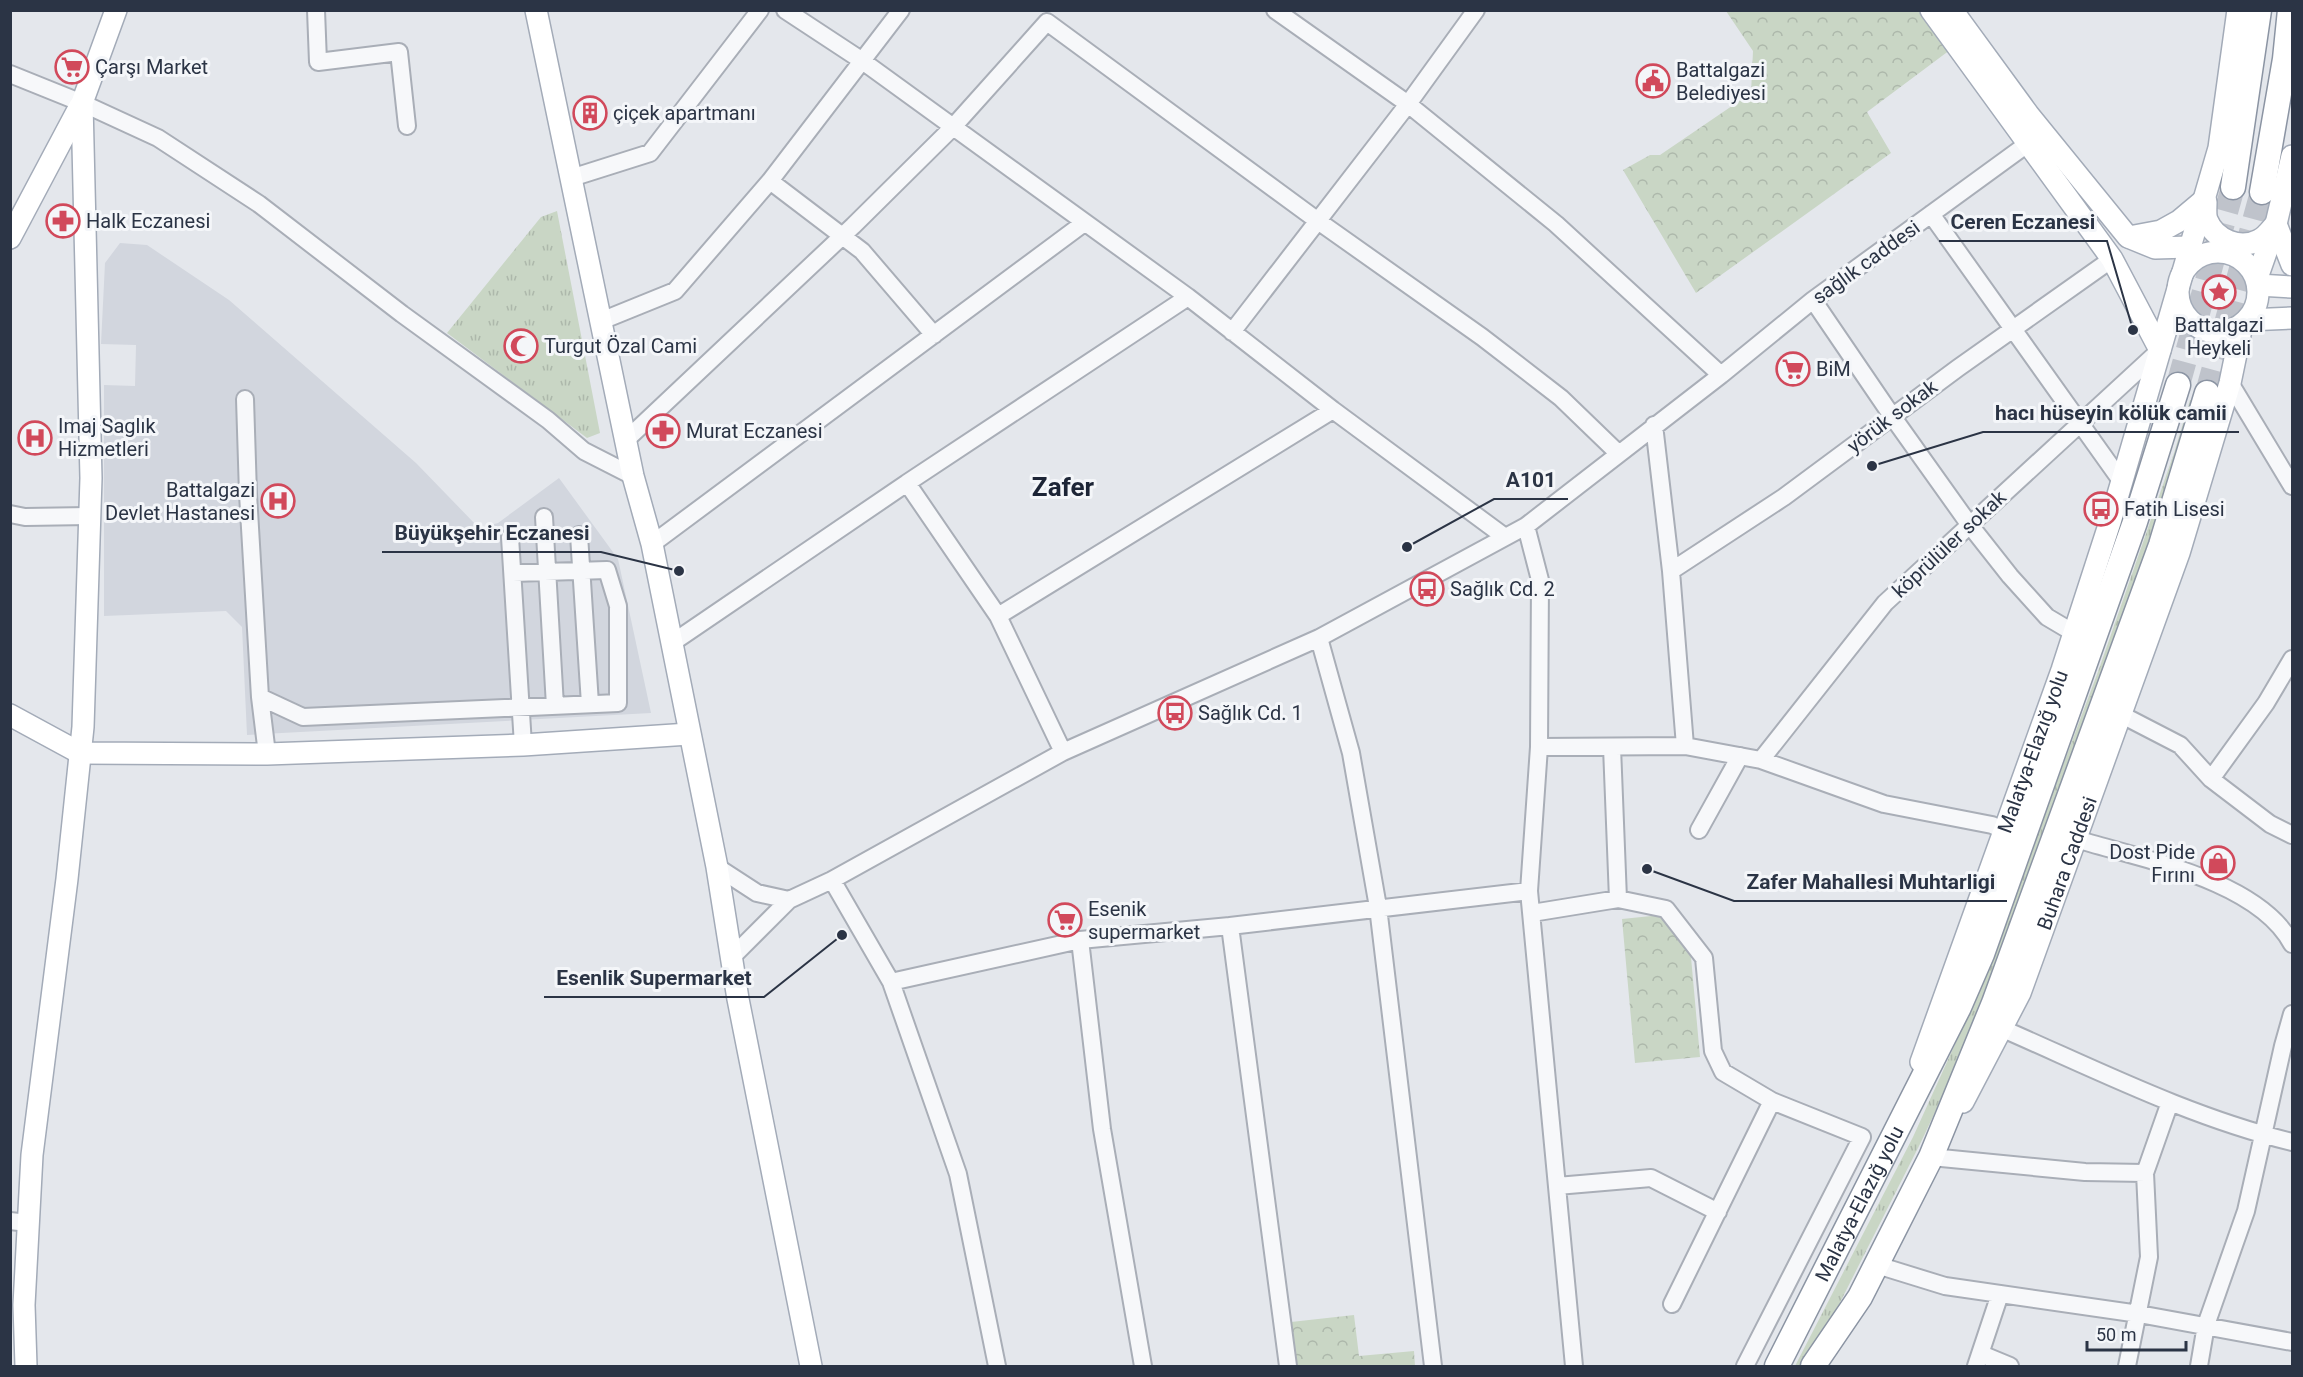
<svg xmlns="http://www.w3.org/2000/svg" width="2303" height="1377" font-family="Roboto,sans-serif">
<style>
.built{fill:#d2d6de}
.grass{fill:url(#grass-tufts)}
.park{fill:url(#park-crowns)}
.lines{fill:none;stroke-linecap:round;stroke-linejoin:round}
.highway-tunnel{stroke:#bfc3cb;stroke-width:24;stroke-dasharray:24 12;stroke-linecap:butt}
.minor-casing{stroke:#a9aeb7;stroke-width:20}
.major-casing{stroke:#a3abb8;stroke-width:24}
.highway-casing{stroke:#8b94a3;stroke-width:27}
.minor{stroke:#f7f8fa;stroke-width:16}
.major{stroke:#fff;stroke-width:21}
.highway{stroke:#fff;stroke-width:24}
.labels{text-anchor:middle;stroke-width:6;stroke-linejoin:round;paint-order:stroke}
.poi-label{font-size:20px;fill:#2b3445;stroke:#f4f6f9;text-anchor:start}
.street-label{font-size:20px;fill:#2b3445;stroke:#f4f6f9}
.district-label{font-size:26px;font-weight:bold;fill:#1d2536;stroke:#f4f6f9}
.leader{fill:none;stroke:#2b3445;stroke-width:2}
.callout-dot{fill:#2b3445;stroke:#f4f6f9;stroke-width:2}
.callout-label{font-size:21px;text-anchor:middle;font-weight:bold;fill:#2b3445;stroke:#f4f6f9;stroke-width:6;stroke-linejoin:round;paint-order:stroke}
</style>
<defs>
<pattern id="grass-tufts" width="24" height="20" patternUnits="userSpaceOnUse" patternTransform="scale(1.5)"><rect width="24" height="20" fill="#c9d6c5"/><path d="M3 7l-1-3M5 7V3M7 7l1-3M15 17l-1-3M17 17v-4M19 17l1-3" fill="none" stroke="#adb8ab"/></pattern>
<pattern id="park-crowns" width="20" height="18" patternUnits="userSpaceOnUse" patternTransform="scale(1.5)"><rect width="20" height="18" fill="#c9d6c5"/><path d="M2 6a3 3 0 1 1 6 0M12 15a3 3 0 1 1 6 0" fill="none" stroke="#adb8ab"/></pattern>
</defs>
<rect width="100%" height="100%" fill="#e4e7ec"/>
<!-- built -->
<path class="built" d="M120,243l27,2 82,55 187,163 63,65 19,-5 61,-45 59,81 33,154 -404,22 -5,-108 -16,-16 -122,5v-231l31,1 1,-41 -35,-1 4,-81z"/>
<!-- grass -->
<path class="grass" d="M557,211l43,222 -13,5 -140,-105 94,-116z
M2190,400l10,2 -214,602 -65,138 -108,214 -6,10h-12l118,-229 63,-139 123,-329 75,-216z"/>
<!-- park -->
<path class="park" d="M1726,11h195l29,39 -83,62 24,41 -195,140 -73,-123 27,-15h10l91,-62 2,-42z
M1661,915l30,42 9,100 -65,6 -13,-144z
M1354,1315l5,41 55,-5 1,15h-119l-5,-44z"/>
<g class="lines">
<!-- highway-tunnel -->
<path class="highway-tunnel" d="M2178,385l55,-198
M2207,393l55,-201"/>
<defs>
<path id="minor" d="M316,10l2,52 81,-10 8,74
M785,10l76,50 327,237
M1275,10l133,94 148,120 165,151
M10,74l72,29 76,35 101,66 143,110 146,106 36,31 49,25
M571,178l79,-25 110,-143
M770,181l92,70 72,84
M1931,214l191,268
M1813,300l79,116 77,108 41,52 37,41 27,16
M601,321l74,-30 95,-110 131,-171
M1232,332l176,-228 68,-94
M2230,383l62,103
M245,399l3,95 12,203 43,20 315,-14v-97l-11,-36 -94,3
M1654,425l17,146 14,175 76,14 123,44 108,21 13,6
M626,440l227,-214 100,-99 94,-105 271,199 164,116 79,61 58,56
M907,483l281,-186 145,113 172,127
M10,514l15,3 64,-1
M544,517l11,189
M1526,526l14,54 -1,167 -10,144 45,475
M579,535l11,169
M510,537l13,208
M652,544l432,-321
M1671,571l113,-74 174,-129 154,-109
M998,616l335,-206
M1319,638l32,115 27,154 55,459
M672,643l235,-160 91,133 65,136
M260,697l7,57
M2120,714l60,31 31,34 59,45 22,11
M1539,747l146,-1
M1612,747l6,152
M1761,760l124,-157 275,-253
M2211,779l55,-76 26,-44
M1699,830l41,-74
M2076,839c65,20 182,41 216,105
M717,867l40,26 32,7
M832,880l59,102 67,192 39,192
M1532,913l86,-14 48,10 38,49 9,93 10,21 49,29 90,36 -117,229
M1230,926l58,440
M732,957l57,-57 43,-20 231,-128 256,-114 207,-112 195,-151 92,-75 224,-163
M891,982l189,-42
M2003,1029c94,41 189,89 289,113
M1931,1157l154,15 60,1 25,-71
M1557,1186l94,-8 67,34
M10,1221l18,2
M1877,1265l68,21 194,28 153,28
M1672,1304l100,-203
M1981,1354l29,12
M1143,1366l-41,-237 -22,-189 150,-14 299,-35
M1976,1366l24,-72
M2127,1366l22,-109 -4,-84
M2199,1366l7,-41 40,-114 37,-165 9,-32"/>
<g id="major">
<path d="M536,10l97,466 19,68 65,323 21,132 73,367"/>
<path d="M1931,10l181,249 48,91"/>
<path d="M1952,10l76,104 100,123 27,11 34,-1"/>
<path d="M2206,202c0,6 -1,13 1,18 8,20 33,30 52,20 7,-3 12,-11 17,-16l16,41"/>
<path d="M2129,237l32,-6 18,-10 25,-21"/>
<path d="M10,238l70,-132"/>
<circle cx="2218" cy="292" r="40"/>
<path d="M2257,278l19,-54 16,-68"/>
<path d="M2258,285l34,2"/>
<path d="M2247,320l45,-2"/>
<path d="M10,715l70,38 187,1 256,-9 166,-11"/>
<path id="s1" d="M1921,1062l141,-392 48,-148 109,-374 19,-138"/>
<path id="s2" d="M1963,1102l57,-109 159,-440 51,-170 12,-58"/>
<path d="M26,1366l-2,-61 8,-150 35,-276 16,-152 8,-249 -9,-375 34,-93"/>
</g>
<g id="highway">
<path d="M2233,187l26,-177"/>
<path d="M2262,192l23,-133 5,-49"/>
<path id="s3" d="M1777,1366l182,-359 23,-53 153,-432 43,-137"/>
<path d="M1813,1366l47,-69 71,-140 63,-154 167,-458 46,-152"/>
</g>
</defs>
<!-- minor casing -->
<use href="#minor" class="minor-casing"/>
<!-- major casing -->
<use href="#major" class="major-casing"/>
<!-- highway casing -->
<use href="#highway" class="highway-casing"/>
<!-- minor -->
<use href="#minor" class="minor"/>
<!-- major -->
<use href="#major" class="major"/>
<!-- highway -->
<use href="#highway" class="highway"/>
</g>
<!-- icons -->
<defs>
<symbol id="supermarket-ring" viewBox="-11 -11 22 22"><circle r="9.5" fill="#f4f6f9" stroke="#d1495b" stroke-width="1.5"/><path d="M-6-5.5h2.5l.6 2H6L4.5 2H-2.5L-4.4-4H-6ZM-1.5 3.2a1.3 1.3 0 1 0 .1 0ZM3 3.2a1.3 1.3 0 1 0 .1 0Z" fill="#d1495b"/></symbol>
<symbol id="civic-ring" viewBox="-11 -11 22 22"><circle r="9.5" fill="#f4f6f9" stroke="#d1495b" stroke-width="1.5"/><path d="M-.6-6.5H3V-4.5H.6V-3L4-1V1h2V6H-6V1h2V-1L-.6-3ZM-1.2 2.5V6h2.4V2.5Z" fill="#d1495b"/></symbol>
<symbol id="building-ring" viewBox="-11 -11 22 22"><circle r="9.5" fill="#f4f6f9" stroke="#d1495b" stroke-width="1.5"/><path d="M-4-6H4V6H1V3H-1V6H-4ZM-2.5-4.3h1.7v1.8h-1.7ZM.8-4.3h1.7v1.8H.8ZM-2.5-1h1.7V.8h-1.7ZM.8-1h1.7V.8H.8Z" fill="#d1495b"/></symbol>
<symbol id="pharmacy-ring" viewBox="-11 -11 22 22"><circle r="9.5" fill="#f4f6f9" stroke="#d1495b" stroke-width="1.5"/><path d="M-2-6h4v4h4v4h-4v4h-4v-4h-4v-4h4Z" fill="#d1495b"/></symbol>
<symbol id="sight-ring" viewBox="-11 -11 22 22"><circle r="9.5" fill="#f4f6f9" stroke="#d1495b" stroke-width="1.5"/><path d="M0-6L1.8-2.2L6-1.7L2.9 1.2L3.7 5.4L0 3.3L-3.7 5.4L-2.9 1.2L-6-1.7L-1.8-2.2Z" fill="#d1495b"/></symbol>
<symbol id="mosque-ring" viewBox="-11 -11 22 22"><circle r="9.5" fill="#f4f6f9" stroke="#d1495b" stroke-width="1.5"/><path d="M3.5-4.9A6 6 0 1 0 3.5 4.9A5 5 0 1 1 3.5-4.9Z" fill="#d1495b"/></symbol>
<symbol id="hospital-ring" viewBox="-11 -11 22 22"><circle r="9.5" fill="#f4f6f9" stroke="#d1495b" stroke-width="1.5"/><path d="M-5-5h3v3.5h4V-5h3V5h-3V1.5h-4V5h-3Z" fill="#d1495b"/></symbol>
<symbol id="bus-ring" viewBox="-11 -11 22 22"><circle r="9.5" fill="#f4f6f9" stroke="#d1495b" stroke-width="1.5"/><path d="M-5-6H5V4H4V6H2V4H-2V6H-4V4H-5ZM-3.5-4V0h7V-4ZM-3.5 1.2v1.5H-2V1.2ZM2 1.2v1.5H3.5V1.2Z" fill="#d1495b"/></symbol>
<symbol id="shop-ring" viewBox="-11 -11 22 22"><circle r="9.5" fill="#f4f6f9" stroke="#d1495b" stroke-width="1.5"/><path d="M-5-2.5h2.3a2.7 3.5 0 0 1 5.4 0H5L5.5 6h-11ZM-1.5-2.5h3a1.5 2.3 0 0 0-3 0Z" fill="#d1495b"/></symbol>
</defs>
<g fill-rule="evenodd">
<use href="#supermarket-ring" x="53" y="48" width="38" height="38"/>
<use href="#civic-ring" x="1634" y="62" width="38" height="38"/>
<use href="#building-ring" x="571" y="94" width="38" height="38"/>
<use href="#pharmacy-ring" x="44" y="202" width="38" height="38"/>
<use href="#sight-ring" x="2200" y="273" width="38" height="38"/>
<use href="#mosque-ring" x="502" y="327" width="38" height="38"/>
<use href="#supermarket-ring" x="1774" y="350" width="38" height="38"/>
<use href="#pharmacy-ring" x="644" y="412" width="38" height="38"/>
<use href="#hospital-ring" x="16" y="419" width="38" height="38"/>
<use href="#hospital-ring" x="259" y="482" width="38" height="38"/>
<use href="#bus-ring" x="2082" y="490" width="38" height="38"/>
<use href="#bus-ring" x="1408" y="570" width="38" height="38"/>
<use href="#bus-ring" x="1156" y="694" width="38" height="38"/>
<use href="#shop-ring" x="2199" y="844" width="38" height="38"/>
<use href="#supermarket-ring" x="1046" y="901" width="38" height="38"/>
</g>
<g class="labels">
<!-- poi labels -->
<g class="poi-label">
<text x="95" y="74">Çarşı Market</text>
<text x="1676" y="77">Battalgazi<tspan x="1676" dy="23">Belediyesi</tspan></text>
<text x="613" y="120">çiçek apartmanı</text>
<text x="86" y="228">Halk Eczanesi</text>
<text x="2219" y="332" text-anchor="middle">Battalgazi<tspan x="2219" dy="23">Heykeli</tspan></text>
<text x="544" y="353">Turgut Özal Cami</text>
<text x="1816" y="376">BiM</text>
<text x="58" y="433">Imaj Saglık<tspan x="58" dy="23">Hizmetleri</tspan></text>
<text x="686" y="438">Murat Eczanesi</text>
<text x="255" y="497" text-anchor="end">Battalgazi<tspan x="255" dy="23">Devlet Hastanesi</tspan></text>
<text x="2124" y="516">Fatih Lisesi</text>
<text x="1450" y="596">Sağlık Cd. 2</text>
<text x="1198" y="720">Sağlık Cd. 1</text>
<text x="2195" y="859" text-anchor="end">Dost Pide<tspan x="2195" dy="23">Fırını</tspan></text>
<text x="1088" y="916">Esenik<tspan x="1088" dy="23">supermarket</tspan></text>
</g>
<!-- street labels -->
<g class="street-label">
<text transform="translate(1866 262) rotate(-36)" y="7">sağlık caddesi</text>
<text transform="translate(1892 416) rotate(-37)" y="7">yörük sokak</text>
<text transform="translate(1949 544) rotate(-43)" y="7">köprülüler sokak</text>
<text dy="7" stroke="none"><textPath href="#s1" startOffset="330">Malatya-Elazığ yolu</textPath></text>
<text dy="7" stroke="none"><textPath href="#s2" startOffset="261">Buhara Caddesi</textPath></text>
<text dy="7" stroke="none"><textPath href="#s3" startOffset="182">Malatya-Elazığ yolu</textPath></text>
</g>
<!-- district labels -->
<g class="district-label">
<text x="1063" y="496">Zafer</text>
</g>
</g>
<!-- callouts -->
<path class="leader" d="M2133 330L2107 241H1939M1872 466L1983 432H2239M1407 547L1494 499H1568M679 571L601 552H382M1647 869L1734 901H2007M842 935L764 997H544"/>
<g class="callout-dot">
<circle cx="2133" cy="330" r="6"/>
<circle cx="1872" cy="466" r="6"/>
<circle cx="1407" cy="547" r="6"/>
<circle cx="679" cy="571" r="6"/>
<circle cx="1647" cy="869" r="6"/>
<circle cx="842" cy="935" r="6"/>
</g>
<g class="callout-label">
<text x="2023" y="229">Ceren Eczanesi</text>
<text x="2111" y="420">hacı hüseyin kölük camii</text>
<text x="1531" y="487">A101</text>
<text x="492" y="540">Büyükşehir Eczanesi</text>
<text x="1871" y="889">Zafer Mahallesi Muhtarligi</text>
<text x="654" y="985">Esenlik Supermarket</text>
</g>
<!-- border -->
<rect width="2303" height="1377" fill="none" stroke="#2b3445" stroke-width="24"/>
<!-- scale -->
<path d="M2087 1341v9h99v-9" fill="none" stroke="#2b3445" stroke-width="3"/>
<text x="2096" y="1341" font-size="18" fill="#2b3445" stroke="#f4f6f9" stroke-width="4.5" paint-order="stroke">50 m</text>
</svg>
